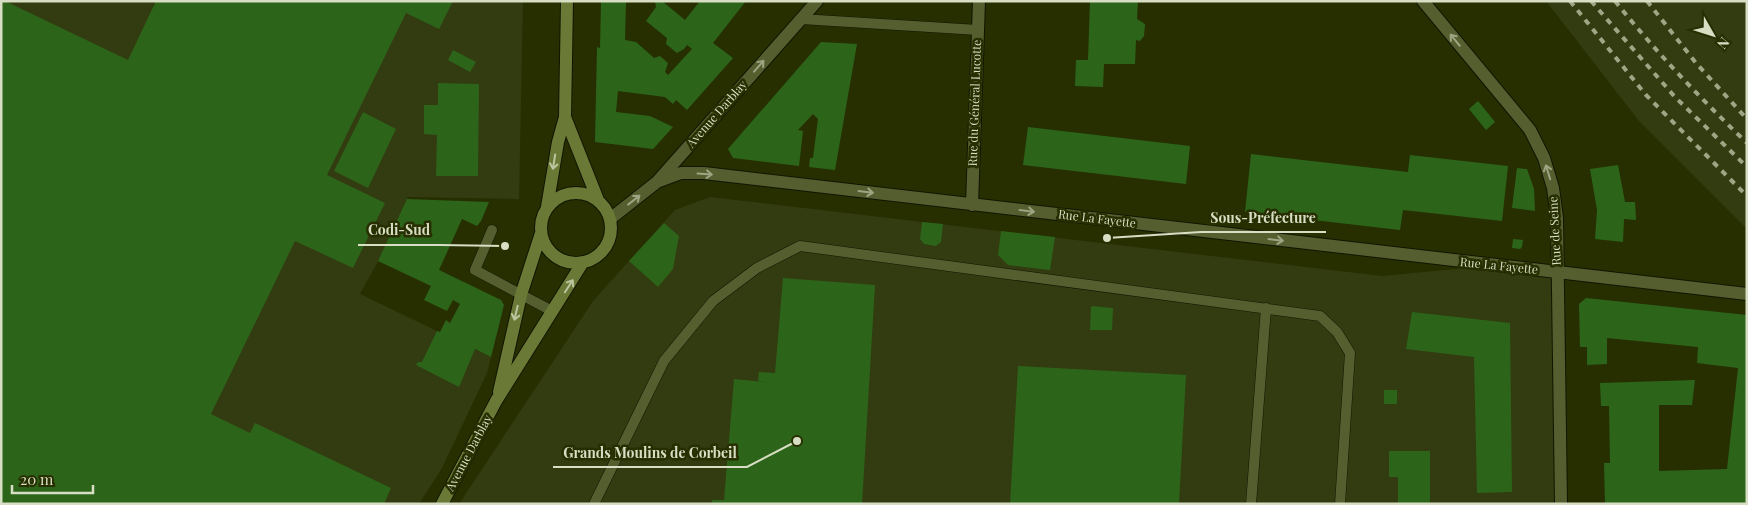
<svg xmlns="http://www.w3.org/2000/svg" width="1748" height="505" font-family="'Playfair Display',serif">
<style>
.built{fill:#333b11}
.building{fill:#2c651a}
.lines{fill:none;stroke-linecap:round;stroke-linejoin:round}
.service-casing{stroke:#111501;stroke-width:11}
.minor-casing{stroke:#111501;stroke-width:14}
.secondary-casing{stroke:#111501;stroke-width:14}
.service{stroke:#545e2f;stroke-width:10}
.minor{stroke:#545e2f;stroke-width:12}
.secondary{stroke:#6b7936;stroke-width:12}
.rail{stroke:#9fa686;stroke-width:4;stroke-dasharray:6 6;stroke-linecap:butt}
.oneway{stroke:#9ca481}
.oneway2{stroke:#bcc5a0}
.labels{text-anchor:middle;stroke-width:5;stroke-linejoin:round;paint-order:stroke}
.street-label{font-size:12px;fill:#d7dec4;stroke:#272f00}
.leader{fill:none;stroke:#d7dec4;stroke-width:2}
.callout-dot{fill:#d7dec4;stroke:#272f00;stroke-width:2}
.callout-label{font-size:14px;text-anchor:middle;font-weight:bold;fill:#d7dec4;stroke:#272f00;stroke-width:5;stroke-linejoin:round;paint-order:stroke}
</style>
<rect width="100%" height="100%" fill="#272f00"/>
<!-- built -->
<path class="built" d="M1,1h522l-4,198 -111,-2 -21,48 -27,49 131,63 -4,16 -45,95 -23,36h-418z
M1546,1h201v228l-108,-108z
M710,197l672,79 116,-11 60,7 3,232h-1102l134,-203 82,-91z"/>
<!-- building -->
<path class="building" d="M1,1h4l123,59 28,-59h297l-14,28 -33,-16 -79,162 58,28 -32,65 -58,-27 -84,173 39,19 5,-10 136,65 -7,16h-383z
M601,1h25l-1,39 11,2 18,16 6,-2 8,7 -3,9 3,3 24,-26 -5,-4 -3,4 -7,4 -11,-9 1,-6 -21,-17 10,-14 -1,-6h7l23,19 15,-19h46l-33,42 20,15 -46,52 -11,-10 -3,4 -8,-7 -47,-6 -2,21 34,4 23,11 -20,22 -58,-7 2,-95 3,1z
M1090,1h48l-1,18 8,5 -1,12 -4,5 -4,-1 -1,24h-31l-1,23 -28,-1 1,-26h12z
M821,42l36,2 -22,126 -26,-3 1,-9h3l5,-39 -5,-5 -15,16 5,1 -4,35 -66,-8 -5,-9z
M453,50l23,12 -6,10 -22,-12z
M438,83l41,1 -1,92h-42l1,-41 -13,-1v-29h14z
M1478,101l17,21 -9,8 -17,-21z
M363,112l33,17 -28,59 -34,-17z
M1028,127l162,19 -4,38 -163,-19z
M1251,154l157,18 2,-17 98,11 -6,55 -99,-11 -3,20 -155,-18z
M1618,165l7,37h10l1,18 -12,-1 -1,23 -28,-3 2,-29 -7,-41z
M1517,168l10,1 7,20 1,22 -23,-3z
M407,199l82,3 -8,19 -4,5 -15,-7 -23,51 62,30 3,5 -13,52 -16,-8 -16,38 -43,-22 2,-3h4l15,-31 3,1 6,-12 4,3 10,-19 -7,-4 -6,11 -23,-11 7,-14 -53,-25z
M922,222l21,2 -2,18 -5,4 -12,-2 -4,-5z
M664,223l15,13 -6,33 -15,18 -29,-26z
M1001,231l54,6 -5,33 -42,-5 -10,-10z
M1513,239l10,1 -1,7 -2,2 -8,-1z
M783,278l92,7 -13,219h-150v-4h12l10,-121 40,4 -16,-2 1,-9 16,1z
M1586,298l161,17v189h-142l-1,-41h6l-1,-57h-8l-1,-23 95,-3 -3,25h-33v66l68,-2 11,-101 -41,-5 1,-16 -91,-9v26l-20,1v-18h-7l-1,-43z
M1091,306l22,2 -1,22h-22z
M1412,312l98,11 2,169 -35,1 -3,-136 -68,-8z
M1018,366l168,9 -7,129h-169z
M1384,390h13v14h-13z
M1389,451h41v53h-32v-27h-9z"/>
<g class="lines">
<defs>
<path id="service" d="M801,19l177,11
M492,230l-17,40 77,41
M594,504l70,-143 49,-60 44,-33 43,-22 520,70 17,16 13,21 -10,151
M1251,504l15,-196"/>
<path id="minor" d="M1423,1l107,129 14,28 9,30 4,30 4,286
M657,182l24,-9h23l1043,121
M972,205l7,-204
M610,219l47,-37 160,-181"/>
<path id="secondary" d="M565,117l33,83
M541 228a35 35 0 1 1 70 0a35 35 0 1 1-70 0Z
M547,207l11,-65 7,-25 2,-116
M499,392l22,-97 20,-62
M442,504l54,-103 87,-139"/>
</defs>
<!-- service casing -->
<use href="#service" class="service-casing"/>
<!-- minor casing -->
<use href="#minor" class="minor-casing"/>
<!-- secondary casing -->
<use href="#secondary" class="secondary-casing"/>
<!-- service -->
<use href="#service" class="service"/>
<!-- minor -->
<use href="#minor" class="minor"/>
<!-- secondary -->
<use href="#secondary" class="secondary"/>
<!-- rail -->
<path class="rail" d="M1570,1l76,94 101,101
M1591,1l84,96 72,70
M1615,1c41,51 85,97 132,142
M1647,1l49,62 51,56"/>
</g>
<!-- one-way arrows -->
<defs><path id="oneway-shaft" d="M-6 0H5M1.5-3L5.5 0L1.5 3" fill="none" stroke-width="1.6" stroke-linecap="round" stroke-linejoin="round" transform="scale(1.25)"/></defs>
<g class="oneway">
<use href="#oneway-shaft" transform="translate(1455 40) rotate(-130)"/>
<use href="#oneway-shaft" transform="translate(759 66) rotate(-49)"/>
<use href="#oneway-shaft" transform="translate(1548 172) rotate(-107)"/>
<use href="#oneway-shaft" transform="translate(705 174) rotate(4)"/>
<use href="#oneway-shaft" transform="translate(866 192) rotate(7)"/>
<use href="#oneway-shaft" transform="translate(634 200) rotate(-38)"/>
<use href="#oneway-shaft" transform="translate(1027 211) rotate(7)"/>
<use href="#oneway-shaft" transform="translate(1276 240) rotate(7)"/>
</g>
<g class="oneway2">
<use href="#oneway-shaft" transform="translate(554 162) rotate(99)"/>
<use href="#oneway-shaft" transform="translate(569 286) rotate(-57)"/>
<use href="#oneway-shaft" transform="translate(516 313) rotate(103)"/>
</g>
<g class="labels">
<!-- street labels -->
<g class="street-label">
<text transform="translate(975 103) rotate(-88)" y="4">Rue du Général Lucotte</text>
<text transform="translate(717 114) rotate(-49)" y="4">Avenue Darblay</text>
<text transform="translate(1097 219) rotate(7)" y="4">Rue La Fayette</text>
<text transform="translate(1555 231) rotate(-93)" y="4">Rue de Seine</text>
<text transform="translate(1499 266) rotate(6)" y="4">Rue La Fayette</text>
<text transform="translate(469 453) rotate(-62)" y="4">Avenue Darblay</text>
</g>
</g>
<!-- callouts -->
<path class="leader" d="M1107 238L1201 232H1326M505 246L440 245H358M797 441L747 467H553"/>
<g class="callout-dot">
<circle cx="1107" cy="238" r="5"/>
<circle cx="505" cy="246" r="5"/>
<circle cx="797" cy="441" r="5"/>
</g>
<g class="callout-label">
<text x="1263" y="223">Sous-Préfecture</text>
<text x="399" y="235">Codi-Sud</text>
<text x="650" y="458">Grands Moulins de Corbeil</text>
</g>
<!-- border -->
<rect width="1748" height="505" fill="none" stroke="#d7dec4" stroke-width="5"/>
<!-- north arrow -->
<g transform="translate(1713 35) rotate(129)" stroke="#272f00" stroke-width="4" paint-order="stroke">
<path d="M0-4L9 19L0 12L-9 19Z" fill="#d7dec4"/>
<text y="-8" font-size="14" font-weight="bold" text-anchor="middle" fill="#d7dec4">N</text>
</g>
<!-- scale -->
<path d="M12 485v8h81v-8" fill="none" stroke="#d7dec4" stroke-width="2.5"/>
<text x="20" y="485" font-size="15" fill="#d7dec4" stroke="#272f00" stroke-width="4" paint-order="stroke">20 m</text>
</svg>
